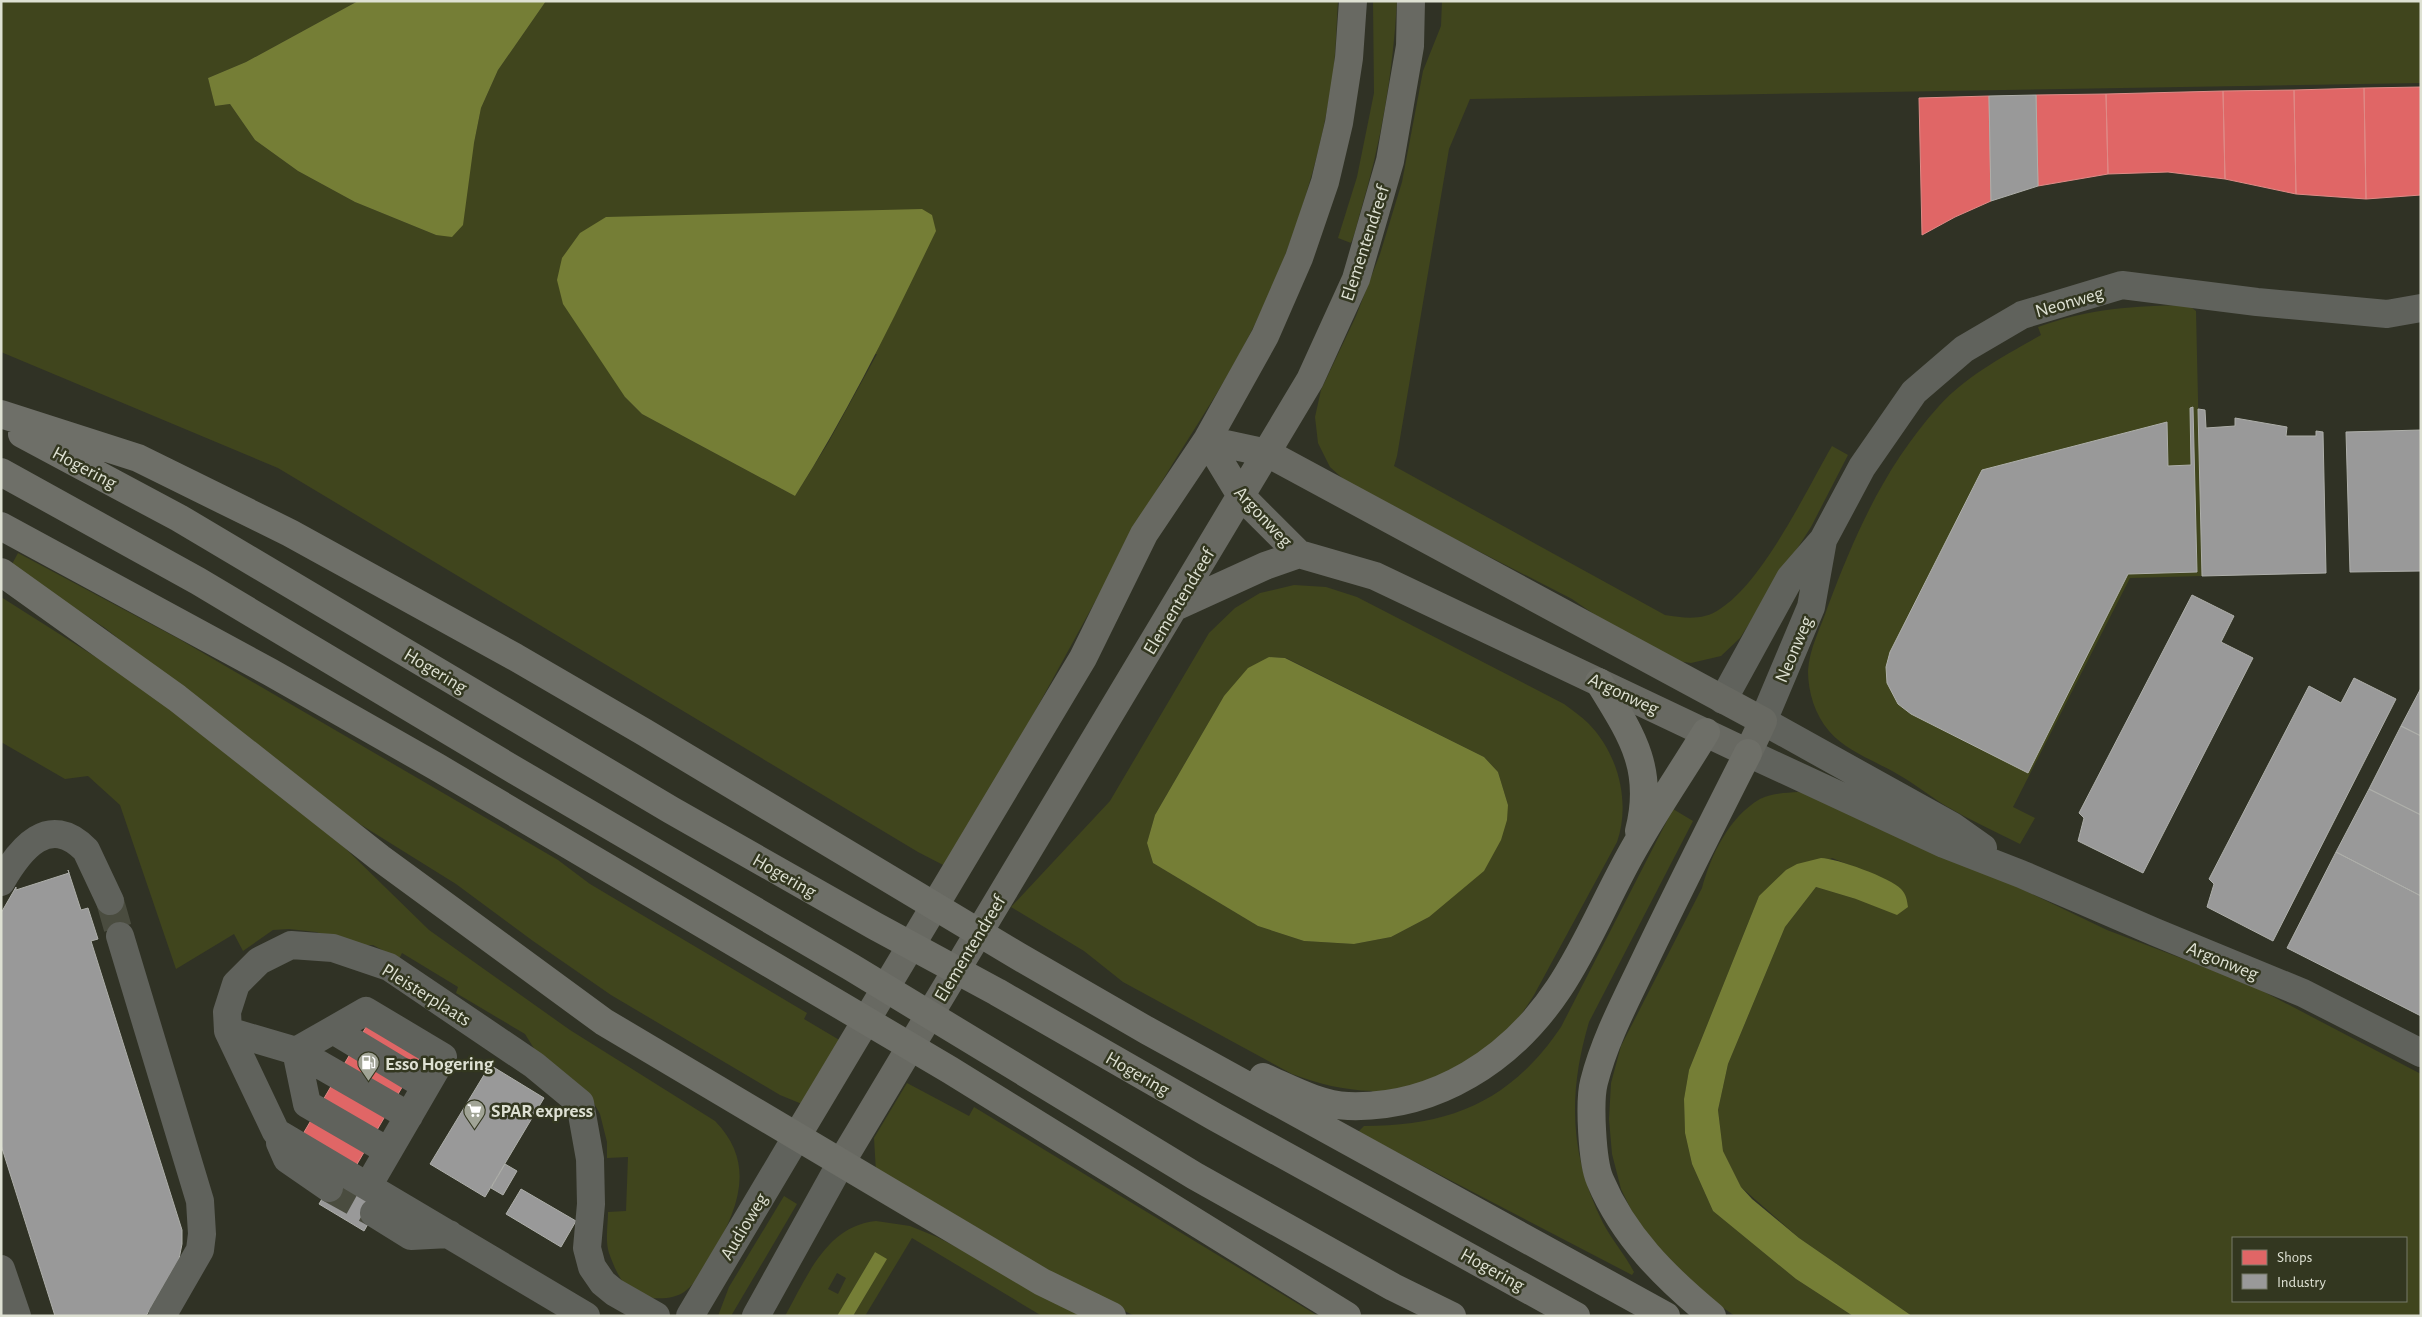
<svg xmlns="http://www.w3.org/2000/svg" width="2422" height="1317" font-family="'Alegreya Sans',sans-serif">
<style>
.green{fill:#40451d;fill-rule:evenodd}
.water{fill:#757e36}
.shops{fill:#e06666;stroke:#df8b87}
.industry{fill:#999;stroke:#aeafaa}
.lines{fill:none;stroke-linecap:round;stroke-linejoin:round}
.minor-tunnel{stroke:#4a4c3f;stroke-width:28;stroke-dasharray:28 14;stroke-linecap:butt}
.minor{stroke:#60625c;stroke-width:28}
.major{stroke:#686962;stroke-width:28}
.highway{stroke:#6e6f68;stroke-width:28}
.labels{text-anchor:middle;stroke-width:5;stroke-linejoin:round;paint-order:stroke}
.street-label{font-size:19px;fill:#dee1d3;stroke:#333720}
.poi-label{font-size:19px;font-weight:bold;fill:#dee1d3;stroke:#333720;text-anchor:start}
</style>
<rect width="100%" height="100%" fill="#303225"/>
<!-- green -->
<path class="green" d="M1,1h357l-112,61 -38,16 7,28 15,-2 25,36 43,31 57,31 81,33 38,-92 7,-35 17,-38 48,-69h792c-2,29 -2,58 -7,87 -14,85 -42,169 -81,246 -29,58 -67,110 -99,166 -68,122 -133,246 -204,367l-29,-15 -640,-384 -277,-116zM877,354l-49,89 -33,53 -153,-82 -17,-17z
M1373,1h24c-4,72 -16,143 -37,212 -3,10 -5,21 -9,30l-13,-5 19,-61 17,-84z
M1442,1h979v82l-951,16 -21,50 -52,307 -3,10 271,149c19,3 38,6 55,-6 43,-27 86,-118 112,-163l16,9 -37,72 -71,111 -19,18 -30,7 -22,-3 -32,-16 -65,-45 -222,-114 -20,-18 -12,-24 -3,-26 6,-27 35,-74 24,-62 22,-72 21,-111 18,-45z
M2188,305l8,6 6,265 -72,2 -117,229 22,11 -15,26c-24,-12 -50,-24 -74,-38 -16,-10 -31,-22 -47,-31 -23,-14 -52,-23 -70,-44 -14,-16 -21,-39 -21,-60 1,-22 13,-44 20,-65 28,-74 57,-140 111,-200 28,-31 67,-51 102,-71l-3,-8c52,-19 96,-21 150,-22z
M18,553l161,86 379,221 32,24 217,129 -3,6 37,22 -39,63 -22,-9 -169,-100 -78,-54 -77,-57 -130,-81 -221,-175 -94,-62z
M1294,585l32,2 31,10 207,107c8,6 17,12 24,19 30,30 43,79 29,119l-83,153 -13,20 -33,34 -59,33 -56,11 -1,-2c-29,-1 -53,-7 -80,-17l-169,-92 -39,-31 -73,-44 99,-106 99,-168 26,-25 25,-15zM1269,657l17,1 198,99 14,15 10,33 -79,112 -38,20 -37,7 -50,-3 -46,-15 -105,-63 -6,-20 8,-28 69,-119z
M1,597l120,76 185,137 123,120 141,100 145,91c41,42 24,86 -2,132 -9,14 -15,29 -29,39 -14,10 -45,8 -57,-5 -8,-8 -14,-23 -18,-34 -4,-12 -1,-29 -1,-41l18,-1 2,-54 -21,1v-16l-7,-28 -12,-21 -17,-15 -31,-20 -15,-24 -69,-41 2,-6 -56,-34 -3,6 -26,-14h-13l-44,-13 -27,-3 -16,1 -30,21 -9,-17 -58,35 -56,-164 -32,-29 -23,3 -64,-37z
M1798,792l14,2 118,51 177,85 142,54 172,90v234l-3,8h-506l-113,-78 -58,-51 -18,-36 -5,-41 10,-46 57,-137 31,-40 40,12 44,-11 -13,-8 -55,-22 -73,38 -70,174 -5,29 1,34 7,31 21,47 83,68 57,37h-118l-32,-22 -63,-66 -19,-39 -9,-35 -3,-35 2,-36 10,-37 81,-158c9,-33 27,-71 58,-89 11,-6 26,-6 38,-7zM2233,1238h173v63h-173z
M1673,809l20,12 -104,201c-21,71 -20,133 14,201 9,17 22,32 31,49l-2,3 -274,-143 6,-6c87,0 147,-25 197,-99z
M907,1083l62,33 5,-9 344,209h-183l-57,-27 -202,-117 -2,-34z
M784,1196l13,8 -66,112h-13l11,-29z
M876,1221l34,5 27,11 152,79h-47l-130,-78 -47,78h-12l33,-56 -11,-8 -38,64h-52c22,-39 41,-90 91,-95zM837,1273l9,5 -8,16 -10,-5z"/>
<!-- water -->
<path class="water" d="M358,1h188l-48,69 -17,38 -7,35 -11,82 -11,12 -16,-2 -81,-33 -57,-31 -43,-31 -25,-36 -15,2 -7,-28 38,-16z
M922,209l10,6 4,16c-44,91 -87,180 -141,265l-153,-82 -17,-17 -62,-93 -6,-24 5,-22 18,-25 26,-16z
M1269,657l16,1 199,99 14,15 10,33 -1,15 -6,20 -17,31 -55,46 -38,20 -37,7 -50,-3 -46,-15 -105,-63 -6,-20 8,-28 69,-119 24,-28z
M1821,858c15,0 70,20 80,31 5,5 6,11 7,18l-11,8 -41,-16 -40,-12 -31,40 -57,137 -10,46 5,41 18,36 11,12 47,39 113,78h-59l-57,-37 -83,-68 -21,-47 -7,-31 -1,-34 5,-29 70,-174 27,-26 11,-6z
M875,1252l12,7 -34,57h-16z"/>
<!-- shops -->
<path class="shops" d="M2421,87v108l-55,4 -2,-111z
M2364,88l2,111 -70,-5 -2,-104z
M2294,90l2,104 -71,-15 -2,-88z
M2223,91l2,88 -57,-7 -60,2 -2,-80z
M2106,94l2,80 -70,12 -2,-91z
M1989,96l2,105 -36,16 -33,18 -3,-137z
M379,1005l53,31 -79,135 -53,-32z"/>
<!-- industry -->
<path class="industry" d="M2036,95l2,91 -47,15 -2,-105z
M2193,407l4,165 -69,2 -100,199 -117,-59 -13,-10 -11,-21 -1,-16 4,-15 92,-182 185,-48 1,44 23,-1 -1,-57z
M2198,409l7,1 1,18 29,-2v-8l52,9 -1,9h30v-5l7,1 3,141 -124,3z
M2421,430v141l-71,1 -4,-140z
M2192,595l42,21 -13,26 32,16 -110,215 -65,-32 6,-23 -5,-5z
M2354,678l42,21 -123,242 -66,-34 7,-23 -5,-5 100,-193 32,17z
M2421,688v48l-20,-10z
M2401,726l20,10v79l-52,-26z
M2369,789l52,26v81l-85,-44z
M2336,852l85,44v120l-134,-68z
M68,870l13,40 7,-2 10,31 -7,2 91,289v14l-3,15 -33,57h-91l-54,-171v-232l15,-26v3l53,-17z
M490,1065l54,33 -59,99 -55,-33z
M505,1164l12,7 -14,24 -12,-7z
M336,1175l45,26 -17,30 -45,-27z
M521,1189l55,32 -15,26 -55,-33z"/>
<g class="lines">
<!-- minor-tunnel -->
<path class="minor-tunnel" d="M110,901l10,35
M329,1188l45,25"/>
<!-- minor -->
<path class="minor" d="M1823,540l-12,67 -48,114 189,105 31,22
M1723,700l67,-122 33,-38 39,-73 52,-75 50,-43 58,-34 100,-30 135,17 130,12 34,-6
M1748,753l196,91 77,30 134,58 148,61 118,60
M1,882c19,-33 48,-70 85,-32l24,51
M120,936l80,265 2,33 -2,16 -38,66
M333,1030l93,56
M228,1031l68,20 70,-40 77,46 -75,129
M296,1051l11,53 81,47
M296,1051l113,65
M280,1143l7,16 42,29
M374,1213l37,23 38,-2
M1,1269l16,47
M586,1316l-310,-184 -48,-101 -1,-19 9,-28 23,-23 32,-16 42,3 56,19 145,98 46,38 10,56 1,45 -4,44 5,19 11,16 11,9 42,24
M690,1316l107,-180
M756,1316l86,-155"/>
<!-- major -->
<path class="major" d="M1207,440l60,13 496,268 -15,32 -373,-177 -76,-22 -58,-58z
M1175,607l90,-41 34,-12
M797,1136l286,-478 61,-124 63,-94 58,-104 34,-78 26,-76 14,-59 10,-65 4,-57
M842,1161l468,-781 46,-101 34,-118 20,-115 1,-45"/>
<!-- highway -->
<path class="highway" d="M1,414l137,44 152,75 225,124 129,75 374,224 130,75 518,285
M22,434l157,84 492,292 204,116 122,66 218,125 361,199
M1,472l197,109 313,187 340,199 344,209 198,111 59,29
M1,526l269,146 167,95 513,303 397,246
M1,572l176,126 203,160 224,164 438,260 70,34
M1599,682c32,52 56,86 40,149
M1263,1077c26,11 56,28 85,29 88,3 164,-47 211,-118 30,-45 50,-97 77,-143 22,-39 47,-75 70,-113
M1712,1316c-47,-39 -88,-79 -112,-136 -8,-18 -11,-79 -6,-98 11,-43 32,-82 51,-122 33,-69 68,-138 103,-207"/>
</g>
<!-- icons -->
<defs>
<symbol id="fuel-pin" viewBox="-11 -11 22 30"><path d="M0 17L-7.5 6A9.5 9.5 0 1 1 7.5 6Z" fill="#a1a496" stroke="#333720"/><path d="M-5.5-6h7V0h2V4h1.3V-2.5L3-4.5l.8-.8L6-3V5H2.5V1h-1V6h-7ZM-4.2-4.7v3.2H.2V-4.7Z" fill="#fff"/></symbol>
<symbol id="supermarket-pin" viewBox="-11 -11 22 30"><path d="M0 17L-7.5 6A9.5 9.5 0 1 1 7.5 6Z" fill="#a1a496" stroke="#333720"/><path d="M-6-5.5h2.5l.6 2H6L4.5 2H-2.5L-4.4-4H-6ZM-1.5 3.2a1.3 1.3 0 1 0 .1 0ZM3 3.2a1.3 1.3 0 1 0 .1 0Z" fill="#fff"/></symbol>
</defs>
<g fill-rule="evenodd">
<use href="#fuel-pin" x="356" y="1050" width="25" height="34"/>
<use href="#supermarket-pin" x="462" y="1098" width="25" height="34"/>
</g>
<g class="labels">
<!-- street labels -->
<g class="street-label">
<text transform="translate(1364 243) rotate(-72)" y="7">Elementendreef</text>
<text transform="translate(2069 301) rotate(-16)" y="7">Neonweg</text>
<text transform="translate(85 467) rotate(28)" y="7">Hogering</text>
<text transform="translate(1264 516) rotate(47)" y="7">Argonweg</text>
<text transform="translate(1178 601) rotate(-59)" y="7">Elementendreef</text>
<text transform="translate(1793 649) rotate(-67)" y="7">Neonweg</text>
<text transform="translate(436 670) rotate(31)" y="7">Hogering</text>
<text transform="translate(1624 693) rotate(25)" y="7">Argonweg</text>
<text transform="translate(785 875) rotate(30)" y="7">Hogering</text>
<text transform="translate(969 948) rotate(-59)" y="7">Elementendreef</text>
<text transform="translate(2223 960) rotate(22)" y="7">Argonweg</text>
<text transform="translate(427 994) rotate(32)" y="7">Pleisterplaats</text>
<text transform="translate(1138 1073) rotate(30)" y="7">Hogering</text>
<text transform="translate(743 1226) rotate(-59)" y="7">Audioweg</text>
<text transform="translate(1493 1269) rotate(29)" y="7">Hogering</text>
</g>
<!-- poi labels -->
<g class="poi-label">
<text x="385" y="1070">Esso Hogering</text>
<text x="491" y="1117">SPAR express</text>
</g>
</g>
<!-- border -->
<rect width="2422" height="1317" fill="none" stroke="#dee1d3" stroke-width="5"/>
<!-- legend -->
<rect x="2232" y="1237" width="175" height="65" fill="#333720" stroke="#777b68"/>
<rect x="2242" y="1250" width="25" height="15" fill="#e06666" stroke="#777b68"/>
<text x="2277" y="1262" font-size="15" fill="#dee1d3">Shops</text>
<rect x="2242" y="1274" width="25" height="15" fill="#999999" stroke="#777b68"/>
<text x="2277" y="1287" font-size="15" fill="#dee1d3">Industry</text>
</svg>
